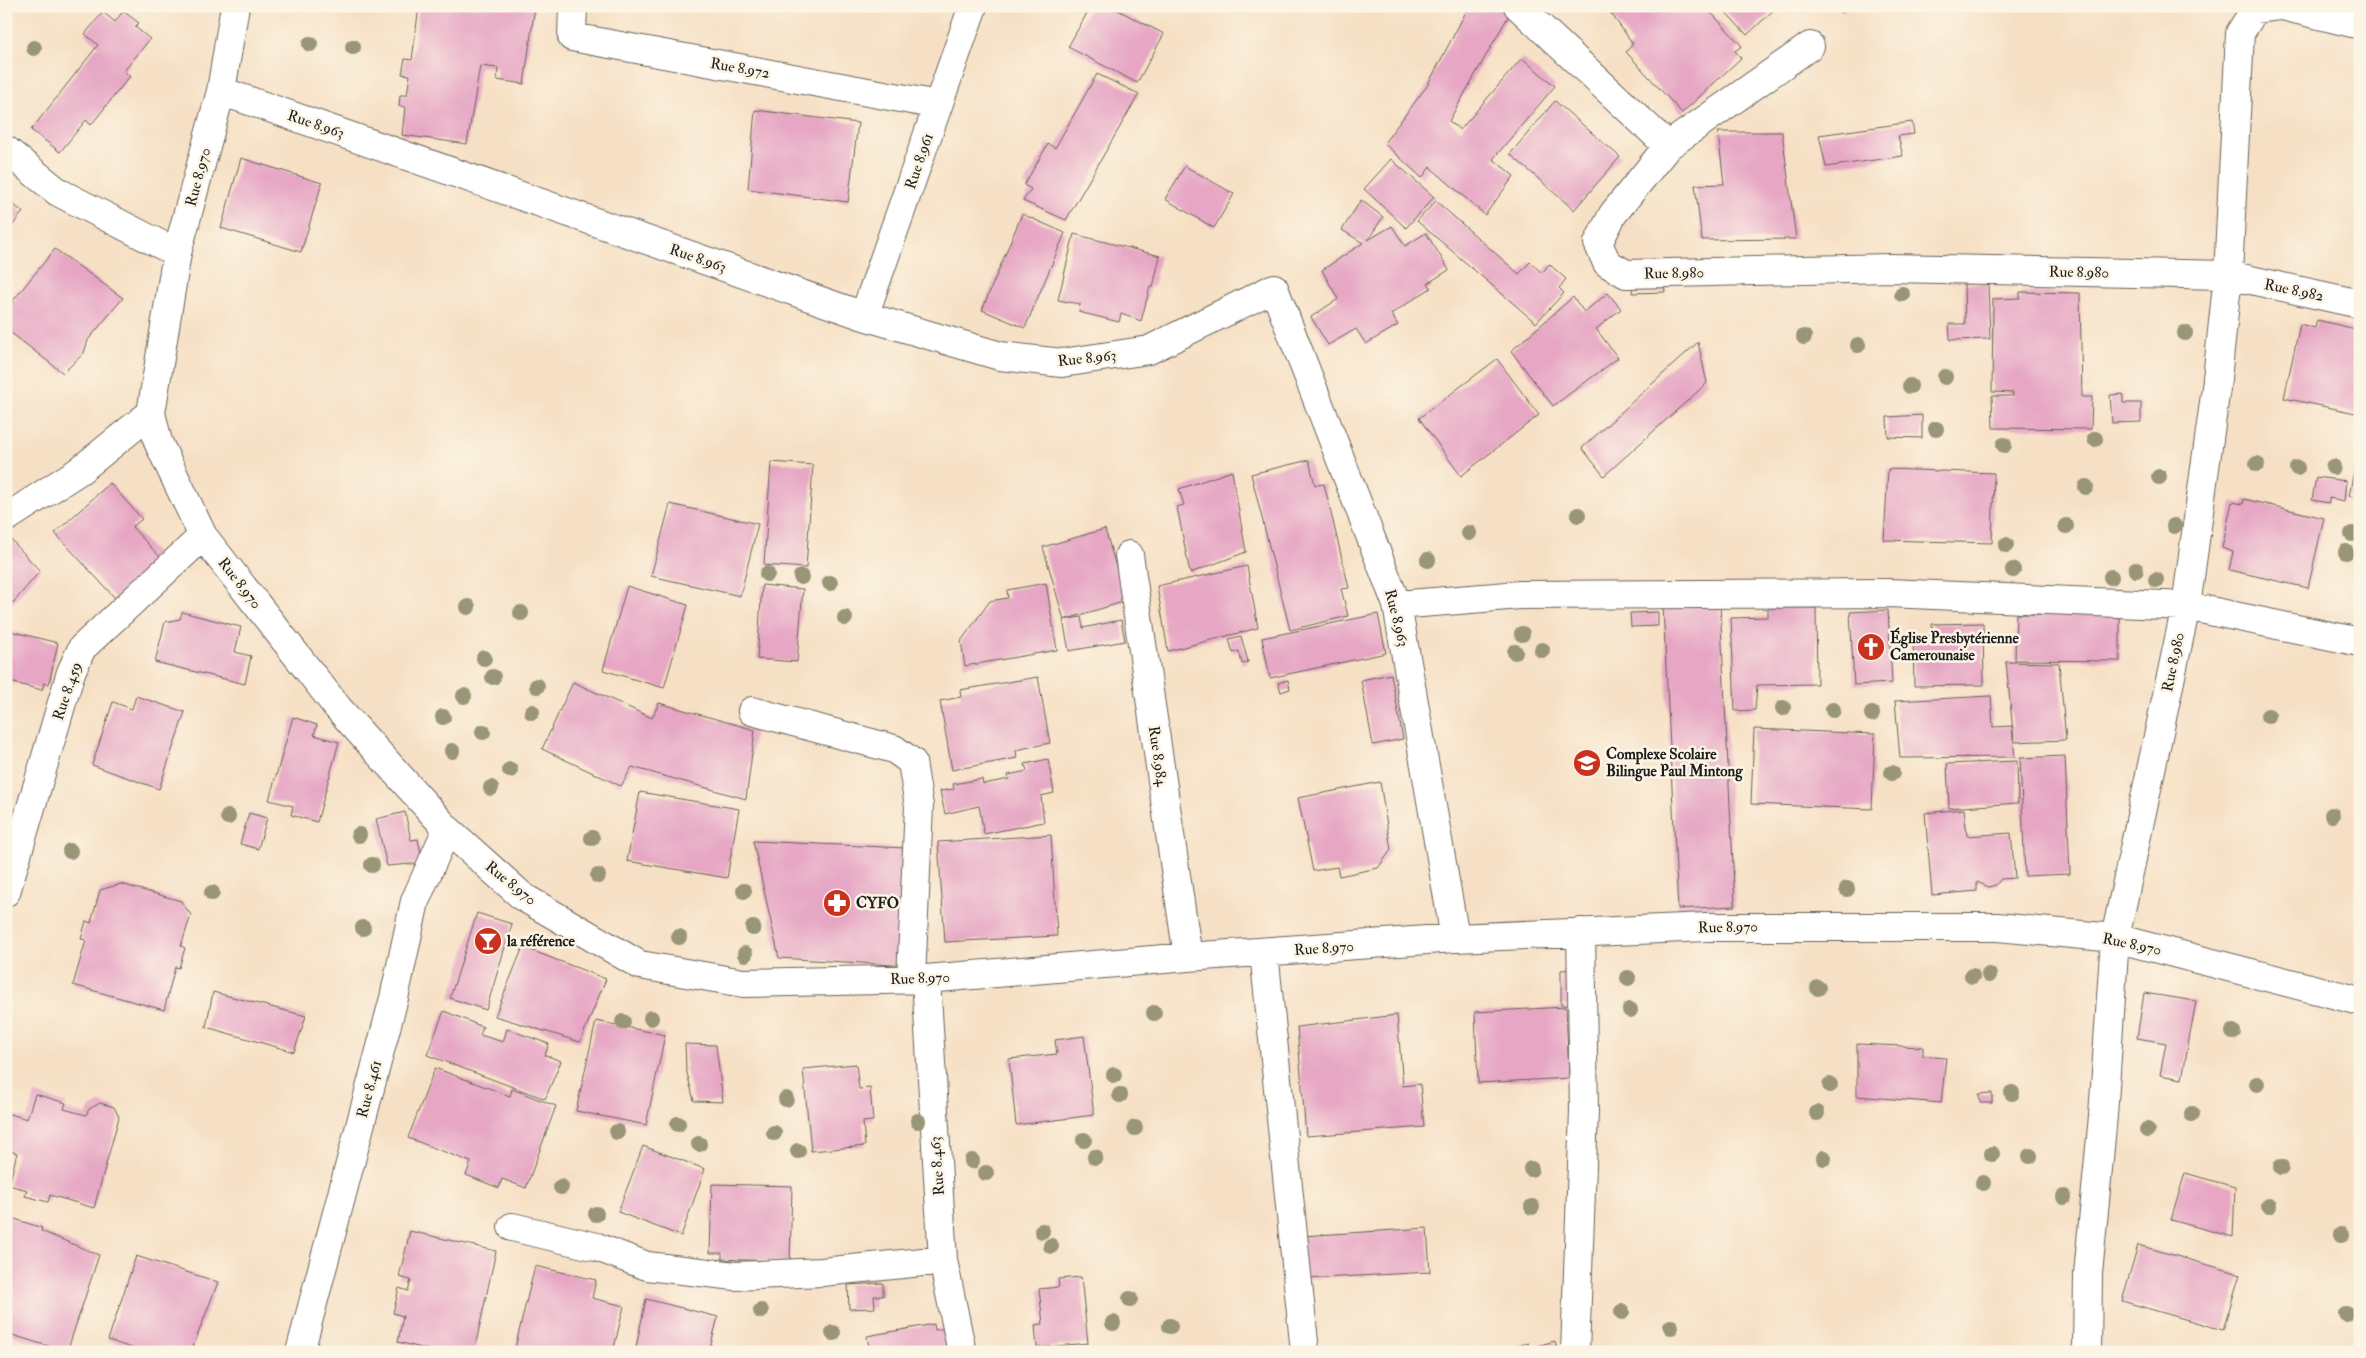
<svg xmlns="http://www.w3.org/2000/svg" width="2366" height="1358" font-family="'IM FELL Double Pica',serif">
<style>
.building{fill:#e6a6c4}
.lines{fill:none;stroke-linecap:round;stroke-linejoin:round}
.street-casing{stroke:#686157;stroke-width:30}
.street{stroke:#fff;stroke-width:28}
.tree{fill:#999577}
.labels{text-anchor:middle;stroke-width:5;stroke-linejoin:round;paint-order:stroke}
.street-label{font-size:15px;fill:#1c1c1c;stroke:#fcf5e5}
.poi-label{font-size:15px;font-weight:bold;fill:#1c1c1c;stroke:#fcf5e5;text-anchor:start}
</style>
<rect width="100%" height="100%" fill="#fcf5e5"/>
<filter id="ink" filterUnits="userSpaceOnUse"><feTurbulence type="fractalNoise" baseFrequency=".02" numOctaves="2"/><feDisplacementMap in="SourceGraphic" scale="10" xChannelSelector="R" yChannelSelector="G"/><feConvolveMatrix kernelMatrix="1 2 1 2 8 2 1 2 1" color-interpolation-filters="sRGB"/></filter>
<filter id="wash" filterUnits="userSpaceOnUse"><feTurbulence type="fractalNoise" baseFrequency=".0096" numOctaves="4" result="noise"/><feDisplacementMap in="SourceGraphic" scale="20" xChannelSelector="R" yChannelSelector="G"/><feGaussianBlur stdDeviation="1.12" result="paint"/><feColorMatrix in="noise" values="0 0 0 0 0 0 0 0 0 0 0 0 0 0 0 0 0 1.4 0 .05"/><feComposite in="paint" operator="in"/></filter>
<g filter="url(#wash)">
<rect width="100%" height="100%" fill="#f6e0c5"/>
<g id="blocks">
<!-- building -->
<path class="building" d="M419,6h116l-11,78 -27,-4 1,-12 -18,-2 -13,78 -65,-9 3,-28 -6,-1 1,-11h7l3,-20 -8,-1 3,-15 7,1z
M1091,6h19l54,28 -27,49 -69,-36z
M1469,6h30l10,9 -60,106 11,9 62,-72 33,28 -62,73 21,17 -29,39 -55,-48 -8,11 -38,-35 43,-57z
M1610,6h95l37,40 -7,5 6,7 -59,55 -56,-61 7,-8 -25,-35z
M1720,6h58l-31,29z
M1838,6h12l-8,6z
M123,11l16,12 -4,4 15,12 -26,32 6,5 -39,49 -5,-5 -26,32 -29,-22 67,-85 -13,-11 18,-22 12,10z
M1097,74l42,20 -73,126 -43,-19 8,-12 -7,-4 24,-41 7,4z
M1555,101l65,56 -46,53 -64,-56z
M755,110l103,13 -10,79 -100,-13z
M1912,122l2,12 -16,2 5,20 -77,11 -7,-32z
M1718,132h64l14,107 -94,1 -7,-55 29,-1z
M241,158l81,25 -21,69 -80,-24z
M1391,159l43,38 -28,31 -42,-39z
M1185,166l49,28 -20,34 -49,-29z
M6,199l17,13 -17,22z
M1361,200l22,17 -15,23 24,-14 13,20 21,-13 23,37 -21,13 3,5 -40,26 7,11 -32,19 -10,-15 -28,16 -17,-28 27,-18 -16,-29 41,-27 -21,-13z
M1436,201l83,73 11,-12 12,11 7,-9 17,15 -7,9 5,5 -28,30 -119,-102z
M1022,214l43,19 -40,95 -43,-18z
M1074,234l86,22 -7,31h-3l-9,34 -20,-7 -2,8 -40,-10 1,-8 -22,-4z
M55,249l68,49 -35,42 -4,13 -21,20 -57,-44v-20z
M1633,281h31l1,11 -33,1z
M1988,283l2,56 -40,1 -1,-16h16l-1,-40z
M2020,292l60,1 2,104h10l-1,32 -98,-1 -1,-32h21v-3l-21,-1 1,-93 27,-1z
M1608,293l13,16 -25,20 22,29 -65,48 -42,-55 62,-54 11,15z
M2317,320l43,10v84l-76,-16 16,-74 15,4z
M1698,342l9,41 -103,93 -22,-28z
M1497,359l42,56 -78,61 -42,-58z
M2123,394v9h18v19l-29,1 -2,-28z
M1922,415v23l-34,-1 -1,-20z
M1309,460l6,25 9,-1 25,104 -8,1 7,27 -58,14 -39,-156z
M771,462l42,3 -7,103 -42,-3z
M2355,467l5,1v31l-11,-3z
M1888,469l106,4 -2,70 -108,-3z
M1232,471l14,81 -56,21 -13,-66 7,-2 -5,-16z
M2316,477l30,4 -2,20 -15,-3v5l-17,-3z
M110,483l32,36 -10,8 28,30 -45,41 -60,-65z
M2244,499l80,19 -16,70 -79,-18 4,-18 -11,-4 10,-46 11,2z
M670,504l88,20 -18,72 -89,-20z
M1105,529l21,72 -62,19 -21,-73z
M6,534l34,37 -27,32 -7,-8z
M1247,566l11,62 -90,23 -11,-65z
M1046,583l11,67 -92,16 -4,-25 29,-40 18,-3 -1,-8z
M762,585l41,4 -6,73 -40,-3z
M627,586l61,19 -24,83 -61,-18z
M1720,603l15,303 -57,3 -15,-303z
M1768,608h48l1,76 -60,1 -2,25 -20,1 -4,-93 37,-1z
M1888,610l4,73 -38,2 -4,-73z
M182,612l59,15 -6,25 16,4 -6,28 -90,-22 10,-40 15,-3z
M1658,612v14l-27,1 -1,-14z
M1378,614l8,39 -116,25 -8,-40z
M2016,614l104,1v46l-105,-1z
M1081,617l2,11 38,-8 4,21 -56,10 -6,-31z
M1983,623l1,62 -70,1 -1,-50h20l-1,-12z
M6,630l52,13 -9,41 -5,-1 -2,7 -36,-9z
M1241,636l7,26 -6,2 -3,-13 -6,2 -4,-14z
M2006,662l53,1 7,77 -52,2z
M1391,674l12,65 -30,6 -12,-65z
M1038,677l12,66 -34,7 1,8 -65,12 -12,-69 21,-4 -1,-7z
M1288,680l2,9 -9,3 -3,-9z
M573,682l79,36 7,-15 96,27 -9,69 -114,-32 -11,19 -79,-37z
M136,696l49,16 -26,77 -67,-24 21,-63 19,7z
M1991,696l2,31 19,-1 3,31 -115,1 -5,-57z
M293,717l24,8 -3,10 25,7 -22,80 -26,-7 2,-9 -24,-6z
M1754,729l121,5 -3,75 -121,-5z
M2065,756l5,118 -45,2 -5,-118z
M1048,759l6,34 -13,3 3,26 -60,12 -5,-28 -34,8 -5,-23 14,-2 -1,-5 29,-5 1,5 26,-5 -1,-4 19,-4 -2,-7z
M2017,761l1,42 -69,5 -2,-44z
M1380,782l11,68 -13,18 -39,8 -2,-9 -24,4 -15,-73z
M640,792l99,17 -12,69 -100,-17z
M1964,809l3,27 44,-3 4,45 -14,1 -5,6 -7,2 -12,-5v9l-45,4 -7,-82z
M405,812l6,28 7,-1 5,24 -36,3 -11,-47z
M249,813l18,5 -9,31 -18,-5z
M1051,835l6,101 -112,6 -7,-100z
M753,841l153,7 4,118 -131,-8z
M121,884l60,17 10,14 -10,31 4,2 -6,20 -4,-1 -11,43 -91,-25 13,-45 -5,-1 5,-18 5,2 9,-33z
M477,913l35,11 -26,86 -36,-12z
M523,947l83,32 -26,63 -85,-26z
M1581,969l-3,37 -17,-1v-35z
M213,992l93,24 -12,36 -88,-25z
M2144,993l52,8 -14,78 -22,-4 6,-32 -29,-5z
M1566,1007l3,71 -91,5 -3,-71z
M444,1011l39,16 -3,8 23,7 4,-13 42,15 -4,11 16,6 -16,38 -118,-44z
M1397,1015l6,71 17,-2 4,43 -118,9 -9,-109z
M596,1021l69,14 -19,90 -70,-14z
M1084,1036l10,79 -78,10 -7,-66 48,-5 -2,-14z
M685,1044l31,1 7,57 -29,-1 -8,-32z
M1857,1044l66,3v9l23,2 -5,45 -84,-7z
M856,1064l3,25 11,-1 3,33 -10,1 2,24 -54,5 -8,-82z
M435,1068l75,28 2,-7 44,17 -30,82 -24,-9 -3,9 -33,-13 5,-13 -63,-24z
M1992,1093v10h-12l-1,-9z
M35,1094l31,9 -2,6 22,6 3,-6 11,-6 14,4 5,10 -25,91 -44,-13 -2,7 -23,-6 2,-6 -18,-5 8,-32 -11,-3v-37l21,6z
M643,1146l62,23 -24,67 -63,-24z
M2185,1173l50,14 -2,50 -62,-17z
M712,1184l80,2 -2,76 -68,-3v-6h-12z
M6,1216l36,12 -1,3 58,24 -32,97 -61,-19z
M1427,1228l3,44 -125,7 -3,-43z
M410,1231l86,20 -22,101h-37l-39,-10 5,-26 -10,-3 6,-25 9,3 3,-11 -12,-3z
M2138,1245l102,29 -17,56 -101,-29z
M136,1256l82,26 -27,70h-48l-35,-12z
M535,1266l61,14 -4,18 32,8 -11,46h-99z
M1081,1277l7,66 -51,5 -2,-23 8,-1 -4,-35 20,-2 -1,-8z
M883,1283v13h-9l1,12 -26,1 -1,-24z
M646,1299l72,18 -9,35h-74z
M934,1324l1,6 11,-2 5,24h-81l-3,-16z
M1555,1341l3,11h-63l33,-9 1,5z"/>
</g>
</g>
<g filter="url(#ink)">
<use href="#blocks" fill-opacity="0" stroke="#686157" stroke-width="1"/>
<g class="lines">
<defs>
<path id="street" d="M235,6l-14,85 -44,162 -26,160 7,29 45,94 135,172 109,121 76,68 117,68 103,18 183,-4 262,-22 267,-19 252,-11h290l118,11 245,63
M573,6l-1,31 366,68
M1518,6l150,140 -55,68 -15,29 9,20 19,11 264,-6 338,7 -12,113 -30,218 -71,332 -12,178 -15,158 -1,78
M2279,6l-24,3 -15,24 -12,242 132,29
M2282,6l78,19
M221,91l643,225 136,40 62,7 87,-13 125,-62 123,317 58,333
M1668,146l142,-100
M6,150l52,42 119,61
M864,316l109,-310
M6,518l73,-47 72,-58
M1129,555l59,402
M1397,605l123,-10 368,-2 298,13 174,36
M752,711l142,38 18,13 7,44 -8,173
M6,892l65,-220 11,-24 121,-112
M1264,952l41,400
M926,979l17,281 19,92
M512,1227l85,20 50,19 88,10 87,-4 121,-12
M300,1352l94,-354 21,-97 32,-72
M1575,1352l9,-241 -3,-179"/>
</defs>
<!-- street casing -->
<use href="#street" class="street-casing"/>
<!-- street -->
<use href="#street" class="street"/>
</g>
<!-- trees -->
<g class="tree">
<circle cx="310" cy="44" r="8"/>
<circle cx="353" cy="47" r="8"/>
<circle cx="34" cy="48" r="8"/>
<circle cx="1902" cy="294" r="8"/>
<circle cx="2185" cy="333" r="8"/>
<circle cx="1804" cy="337" r="8"/>
<circle cx="1858" cy="345" r="8"/>
<circle cx="1945" cy="377" r="8"/>
<circle cx="1910" cy="386" r="8"/>
<circle cx="1936" cy="429" r="8"/>
<circle cx="2095" cy="439" r="8"/>
<circle cx="2004" cy="445" r="8"/>
<circle cx="2257" cy="464" r="8"/>
<circle cx="2333" cy="467" r="8"/>
<circle cx="2297" cy="468" r="8"/>
<circle cx="2159" cy="477" r="8"/>
<circle cx="2086" cy="487" r="8"/>
<circle cx="1578" cy="515" r="8"/>
<circle cx="2066" cy="526" r="8"/>
<circle cx="2174" cy="526" r="8"/>
<circle cx="1469" cy="533" r="8"/>
<circle cx="2352" cy="534" r="8"/>
<circle cx="2006" cy="545" r="8"/>
<circle cx="2346" cy="552" r="8"/>
<circle cx="1428" cy="560" r="8"/>
<circle cx="2013" cy="570" r="8"/>
<circle cx="2136" cy="570" r="8"/>
<circle cx="767" cy="574" r="8"/>
<circle cx="801" cy="577" r="8"/>
<circle cx="2111" cy="577" r="8"/>
<circle cx="2156" cy="580" r="8"/>
<circle cx="830" cy="583" r="8"/>
<circle cx="468" cy="607" r="8"/>
<circle cx="521" cy="613" r="8"/>
<circle cx="845" cy="618" r="8"/>
<circle cx="1522" cy="634" r="8"/>
<circle cx="1542" cy="650" r="8"/>
<circle cx="1515" cy="652" r="8"/>
<circle cx="484" cy="658" r="8"/>
<circle cx="493" cy="677" r="8"/>
<circle cx="537" cy="686" r="8"/>
<circle cx="464" cy="696" r="8"/>
<circle cx="1783" cy="708" r="8"/>
<circle cx="1833" cy="710" r="8"/>
<circle cx="532" cy="712" r="8"/>
<circle cx="1872" cy="714" r="8"/>
<circle cx="2268" cy="716" r="8"/>
<circle cx="443" cy="717" r="8"/>
<circle cx="483" cy="732" r="8"/>
<circle cx="452" cy="751" r="8"/>
<circle cx="510" cy="770" r="8"/>
<circle cx="1892" cy="773" r="8"/>
<circle cx="491" cy="788" r="8"/>
<circle cx="2332" cy="815" r="8"/>
<circle cx="228" cy="817" r="8"/>
<circle cx="359" cy="835" r="8"/>
<circle cx="592" cy="838" r="8"/>
<circle cx="70" cy="851" r="8"/>
<circle cx="372" cy="865" r="8"/>
<circle cx="598" cy="876" r="8"/>
<circle cx="1847" cy="889" r="8"/>
<circle cx="744" cy="891" r="8"/>
<circle cx="212" cy="893" r="8"/>
<circle cx="363" cy="928" r="8"/>
<circle cx="753" cy="928" r="8"/>
<circle cx="679" cy="937" r="8"/>
<circle cx="745" cy="954" r="8"/>
<circle cx="1989" cy="975" r="8"/>
<circle cx="1972" cy="976" r="8"/>
<circle cx="1628" cy="978" r="8"/>
<circle cx="1818" cy="988" r="8"/>
<circle cx="1630" cy="1010" r="8"/>
<circle cx="1154" cy="1013" r="8"/>
<circle cx="651" cy="1018" r="8"/>
<circle cx="623" cy="1022" r="8"/>
<circle cx="2233" cy="1032" r="8"/>
<circle cx="1114" cy="1075" r="8"/>
<circle cx="2257" cy="1084" r="8"/>
<circle cx="1830" cy="1085" r="8"/>
<circle cx="2012" cy="1093" r="8"/>
<circle cx="1120" cy="1095" r="8"/>
<circle cx="786" cy="1099" r="8"/>
<circle cx="1817" cy="1113" r="8"/>
<circle cx="2192" cy="1114" r="8"/>
<circle cx="918" cy="1121" r="8"/>
<circle cx="678" cy="1124" r="8"/>
<circle cx="1135" cy="1128" r="8"/>
<circle cx="2147" cy="1130" r="8"/>
<circle cx="617" cy="1132" r="8"/>
<circle cx="774" cy="1133" r="8"/>
<circle cx="1084" cy="1140" r="8"/>
<circle cx="699" cy="1144" r="8"/>
<circle cx="798" cy="1151" r="8"/>
<circle cx="1992" cy="1154" r="8"/>
<circle cx="2030" cy="1156" r="8"/>
<circle cx="1095" cy="1157" r="8"/>
<circle cx="1824" cy="1158" r="8"/>
<circle cx="972" cy="1161" r="8"/>
<circle cx="2281" cy="1167" r="8"/>
<circle cx="1531" cy="1169" r="8"/>
<circle cx="986" cy="1173" r="8"/>
<circle cx="1983" cy="1183" r="8"/>
<circle cx="561" cy="1187" r="8"/>
<circle cx="2064" cy="1197" r="8"/>
<circle cx="2269" cy="1206" r="8"/>
<circle cx="1532" cy="1207" r="8"/>
<circle cx="596" cy="1214" r="8"/>
<circle cx="1042" cy="1231" r="8"/>
<circle cx="2341" cy="1235" r="8"/>
<circle cx="1051" cy="1246" r="8"/>
<circle cx="1130" cy="1299" r="8"/>
<circle cx="761" cy="1311" r="8"/>
<circle cx="1622" cy="1312" r="8"/>
<circle cx="2346" cy="1314" r="8"/>
<circle cx="1113" cy="1323" r="8"/>
<circle cx="1170" cy="1326" r="8"/>
<circle cx="1671" cy="1327" r="8"/>
<circle cx="833" cy="1333" r="8"/>
</g>
</g>
<!-- icons -->
<defs>
<symbol id="church-disc" viewBox="-11 -11 22 22"><circle r="9.5" fill="#c8321e" stroke="#fcf5e5"/><path d="M-1.2-6h2.4v3.5h3.3v2.4h-3.3V6h-2.4V-.1h-3.3v-2.4h3.3Z" fill="#fff"/></symbol>
<symbol id="school-disc" viewBox="-11 -11 22 22"><circle r="9.5" fill="#c8321e" stroke="#fcf5e5"/><path d="M0-5L7-2L0 1L-7-2ZM-4 1L0 2.5L4 1V4Q0 6-4 4Z" fill="#fff"/></symbol>
<symbol id="pharmacy-disc" viewBox="-11 -11 22 22"><circle r="9.5" fill="#c8321e" stroke="#fcf5e5"/><path d="M-2-6h4v4h4v4h-4v4h-4v-4h-4v-4h4Z" fill="#fff"/></symbol>
<symbol id="bar-disc" viewBox="-11 -11 22 22"><circle r="9.5" fill="#c8321e" stroke="#fcf5e5"/><path d="M-6-5H6L.8 .8V4.5H3.5V6h-7V4.5H-.8V.8Z" fill="#fff"/></symbol>
</defs>
<g fill-rule="evenodd">
<use href="#church-disc" x="1855" y="631" width="32" height="32"/>
<use href="#school-disc" x="1571" y="747" width="32" height="32"/>
<use href="#pharmacy-disc" x="821" y="887" width="32" height="32"/>
<use href="#bar-disc" x="472" y="925" width="32" height="32"/>
</g>
<g class="labels">
<!-- street labels -->
<g class="street-label">
<text transform="translate(740 68) rotate(10)" y="5">Rue 8.972</text>
<text transform="translate(316 124) rotate(19)" y="5">Rue 8.963</text>
<text transform="translate(919 161) rotate(-71)" y="5">Rue 8.961</text>
<text transform="translate(198 177) rotate(-75)" y="5">Rue 8.970</text>
<text transform="translate(698 258) rotate(19)" y="5">Rue 8.963</text>
<text transform="translate(2079 272) rotate(1)" y="5">Rue 8.980</text>
<text transform="translate(1674 273) rotate(-1)" y="5">Rue 8.980</text>
<text transform="translate(2294 290) rotate(12)" y="5">Rue 8.982</text>
<text transform="translate(1087 358) rotate(-6)" y="5">Rue 8.963</text>
<text transform="translate(240 583) rotate(52)" y="5">Rue 8.970</text>
<text transform="translate(1397 618) rotate(76)" y="5">Rue 8.963</text>
<text transform="translate(2173 662) rotate(-78)" y="5">Rue 8.980</text>
<text transform="translate(67 691) rotate(-71)" y="5">Rue 8.459</text>
<text transform="translate(1158 756) rotate(82)" y="5">Rue 8.984</text>
<text transform="translate(511 883) rotate(39)" y="5">Rue 8.970</text>
<text transform="translate(1728 927) rotate(-1)" y="5">Rue 8.970</text>
<text transform="translate(2132 944) rotate(12)" y="5">Rue 8.970</text>
<text transform="translate(1324 948) rotate(-4)" y="5">Rue 8.970</text>
<text transform="translate(920 978) rotate(-2)" y="5">Rue 8.970</text>
<text transform="translate(369 1089) rotate(-75)" y="5">Rue 8.461</text>
<text transform="translate(937 1166) rotate(-94)" y="5">Rue 8.463</text>
</g>
<!-- poi labels -->
<g class="poi-label">
<text x="1890" y="643">Église Presbytérienne<tspan x="1890" dy="17">Camerounaise</tspan></text>
<text x="1606" y="759">Complexe Scolaire<tspan x="1606" dy="17">Bilingue Paul Mintong</tspan></text>
<text x="856" y="908">CYFO</text>
<text x="507" y="946">la référence</text>
</g>
</g>
<!-- margin -->
<rect width="2366" height="1358" fill="none" stroke="#fcf5e5" stroke-width="25"/>
</svg>
